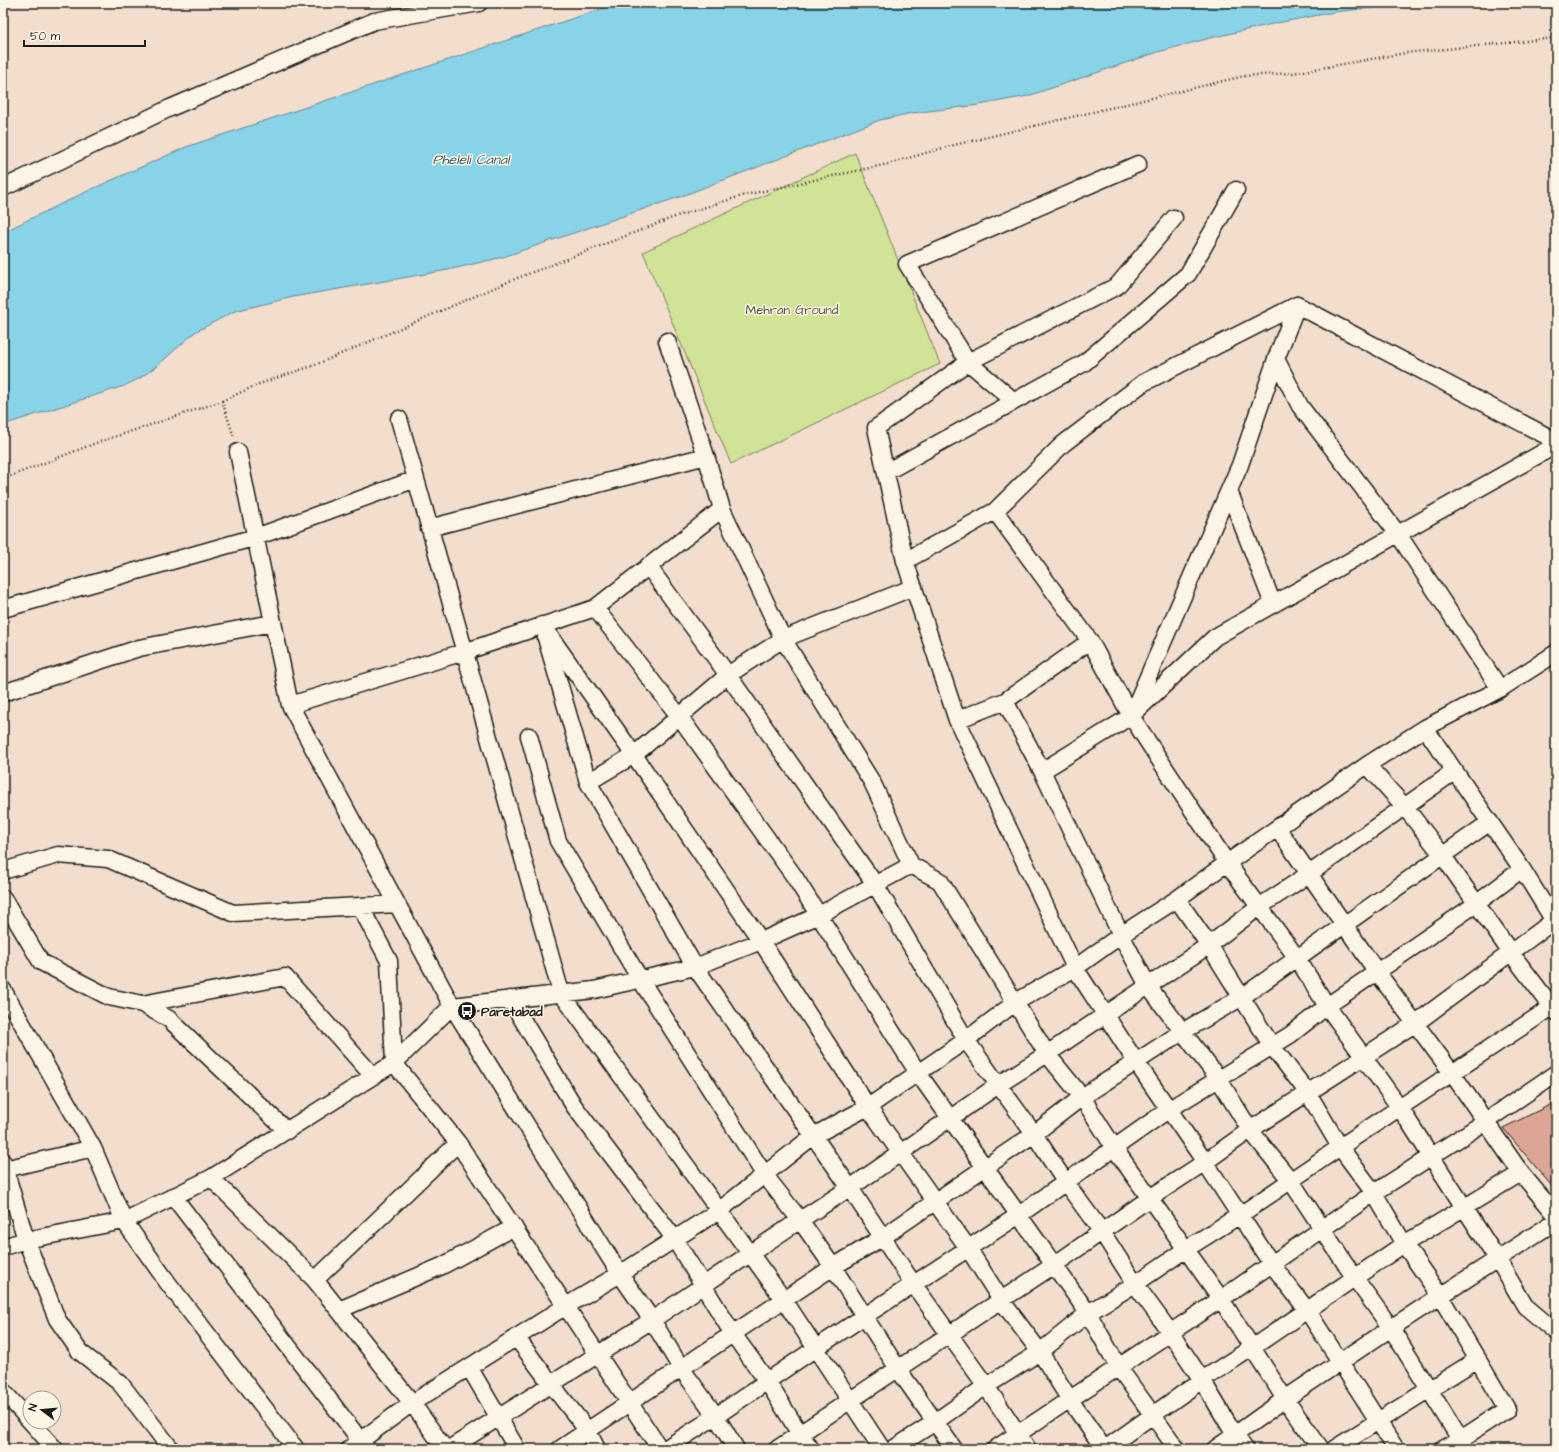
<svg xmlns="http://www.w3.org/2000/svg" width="1559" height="1452" font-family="'Architects Daughter',sans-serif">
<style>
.green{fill:#d1e397;stroke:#76805a}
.water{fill:#88d3e8;stroke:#5d8a96}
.building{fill:#dda596;stroke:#1c1c1c}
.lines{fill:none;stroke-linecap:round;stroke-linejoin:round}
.minor-casing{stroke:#1c1c1c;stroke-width:19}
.path{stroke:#1c1c1c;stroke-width:2.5;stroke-dasharray:1 3;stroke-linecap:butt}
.minor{stroke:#fcf5e5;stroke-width:16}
.labels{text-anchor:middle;stroke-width:3;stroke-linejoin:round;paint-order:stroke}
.park-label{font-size:13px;fill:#525841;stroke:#fcf5e5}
.poi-label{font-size:13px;font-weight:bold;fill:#1c1c1c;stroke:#fcf5e5;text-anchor:start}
.water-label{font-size:14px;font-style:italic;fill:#425c63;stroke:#fcf5e5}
</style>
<rect width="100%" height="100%" fill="#f3ddcd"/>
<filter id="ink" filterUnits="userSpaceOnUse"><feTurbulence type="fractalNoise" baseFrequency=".025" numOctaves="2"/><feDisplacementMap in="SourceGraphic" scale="8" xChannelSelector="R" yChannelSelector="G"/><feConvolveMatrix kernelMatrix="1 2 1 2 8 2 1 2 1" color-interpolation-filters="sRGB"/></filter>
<g filter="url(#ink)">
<!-- green -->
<path class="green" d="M855,153l85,211 -209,100 -88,-212z"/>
<!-- water -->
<path class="water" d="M619,3h800l-85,9 -57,11 -67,15 -52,14 -130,44 -49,9 -67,8 -32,7 -198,76 -179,61 -55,13 -155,27 -58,14 -40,21 -38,34 -17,12 -16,8 -121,39v-193l89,-43 94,-42z"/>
<!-- building -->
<path class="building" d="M1556,1102v89l-53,-63z"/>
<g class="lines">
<defs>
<path id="minor" d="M1138,164l-231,100 61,98 149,-76 57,-68
M3,188l167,-80 204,-87 105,-18
M1297,305l-21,54 24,47 98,128 102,155
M1297,305l259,136
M667,341l39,115 16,53 61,130 89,143 39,83 29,16 107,173 35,43 33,52 106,150 64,100 36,50
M1014,401l-46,-39 -92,66 29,133 52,159 118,248 61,94 69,100 66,101 36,47 89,139
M399,419l162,574 223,307 98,149
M238,452l52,253
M886,472l198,-109 104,-89 48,-84
M1229,491l44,113
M722,509l-127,99 -131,44 -174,53 162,301 168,268 32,46 29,48 35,48 20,33
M995,511l95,130 41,75 96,147 70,95 30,48 73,102 98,152 27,46 31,26
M429,528l277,-72
M905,561l90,-50 68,-67 80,-61 154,-78
M648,566l80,109 147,209 91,156 68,94 32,49 36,49 33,52 35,48 32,48 33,55 10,14
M595,608l84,108 115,160 124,197 170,240 31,55 58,81
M3,609l253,-72 160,-58
M542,625l92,130 127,186 107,166 100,141 33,52 39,52 30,48 34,49
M546,638l42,144 107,185 155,221 64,97 72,101 42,63
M3,693l136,-45 134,-25
M1005,701l85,-60
M1134,709l106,-244 36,-106
M957,720l48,-19 37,70 79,164 27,51 70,92 32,52 41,51 63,96 37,51 75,121
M1425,728l97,141
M529,736l29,105 82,138 124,195 36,46 33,47 65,102 56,80
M1367,765l37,41 39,50 68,97 45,59
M1042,771l89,-55 84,-79 341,-192
M588,782l46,-27 94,-80 55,-36 131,-52
M1278,829l99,143 75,101 69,100 35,42
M3,871l55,-16 50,4 125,54 164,-9
M3,898l38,64 68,35 33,7 27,15 118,112
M1177,899l32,46 63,101 36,47 32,54 34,46 30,51 36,52 67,113 -46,30 -18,10
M360,906l29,55 5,102 64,80 202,306
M3,990l90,158 31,73 44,62 128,166
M510,999l64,107 100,132 59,96 34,47 33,53 11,15
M142,1004l143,-27 88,99
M3,1162l23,78 31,79 23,33 40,31 51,66
M5,1169l88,-21
M211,1178l104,102 97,123 33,46
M173,1196l194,253
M3,1247l23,-7 98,-19 87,-43 183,-115 58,-57 142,-16 101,-23 66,-26 56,-25 94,-51
M315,1280l143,-137
M339,1310l103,-44 72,-39
M516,1337l35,47 37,47 9,18
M469,1367l48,82
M3,1391l27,30
M31,1422l24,27
M349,1449l63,-46 154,-97 54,-32 100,-64 93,-74 55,-29 98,-67 50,-38 59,-34 46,-33 56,-36 50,-36 140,-98 58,-37 75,-39 56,-36
M449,1449l203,-129 148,-100 50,-32 148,-103 49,-31 162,-109 50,-38 50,-33 146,-103
M560,1449l273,-182 50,-30 151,-103 48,-37 100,-65 60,-35 248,-175
M665,1449l51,-33 100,-68 203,-133 149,-105 122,-75 37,-29 149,-102 46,-35 34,55
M777,1449l277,-184 96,-67 55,-36 45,-32 166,-107 140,-104
M893,1449l42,-27 51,-36 54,-34 48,-39 47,-29 51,-35 54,-34 100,-68 212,-140
M995,1449l226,-150 153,-106 111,-71 71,-49
M1105,1449l97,-69 51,-33 151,-103 117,-71
M1215,1449l70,-50 106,-71 165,-107
M1334,1449l44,-28 100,-62"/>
</defs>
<!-- minor casing -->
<use href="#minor" class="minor-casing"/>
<!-- path -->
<path class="path" d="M222,401l37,-17 56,-19 200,-86 162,-63 68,-21 143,-31 58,-17 298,-71 49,-3 112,-20 151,-15
M3,479l93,-36 126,-42 12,36"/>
<!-- minor -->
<use href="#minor" class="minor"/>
</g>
</g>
<!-- icons -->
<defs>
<symbol id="bus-disc" viewBox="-11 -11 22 22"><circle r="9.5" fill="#1c1c1c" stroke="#fcf5e5"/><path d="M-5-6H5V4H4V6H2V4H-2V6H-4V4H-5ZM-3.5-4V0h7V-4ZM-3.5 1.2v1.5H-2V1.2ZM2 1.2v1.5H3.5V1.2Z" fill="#fff"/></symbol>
</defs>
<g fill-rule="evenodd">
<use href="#bus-disc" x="456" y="1000" width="22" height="22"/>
</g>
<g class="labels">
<!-- park labels -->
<g class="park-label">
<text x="792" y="314">Mehran Ground</text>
</g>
<!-- poi labels -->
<g class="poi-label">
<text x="481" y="1016">Paretabad</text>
</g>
<!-- water labels -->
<g class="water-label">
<text x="471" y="164">Pheleli Canal</text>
</g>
</g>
<!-- margin -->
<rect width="1559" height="1452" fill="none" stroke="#fcf5e5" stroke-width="16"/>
<rect x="8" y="8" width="1543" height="1436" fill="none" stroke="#1c1c1c" stroke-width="1.5" filter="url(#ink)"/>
<!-- north arrow -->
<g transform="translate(42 1410) rotate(286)"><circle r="19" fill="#fcf5e5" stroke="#a29e95"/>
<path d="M0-3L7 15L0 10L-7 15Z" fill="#1c1c1c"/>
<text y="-6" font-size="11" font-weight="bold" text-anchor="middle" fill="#1c1c1c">N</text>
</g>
<!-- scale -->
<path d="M24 40v6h121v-6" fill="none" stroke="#1c1c1c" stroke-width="2"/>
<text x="30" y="40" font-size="12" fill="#1c1c1c" stroke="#fcf5e5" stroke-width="3" paint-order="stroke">50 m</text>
</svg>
